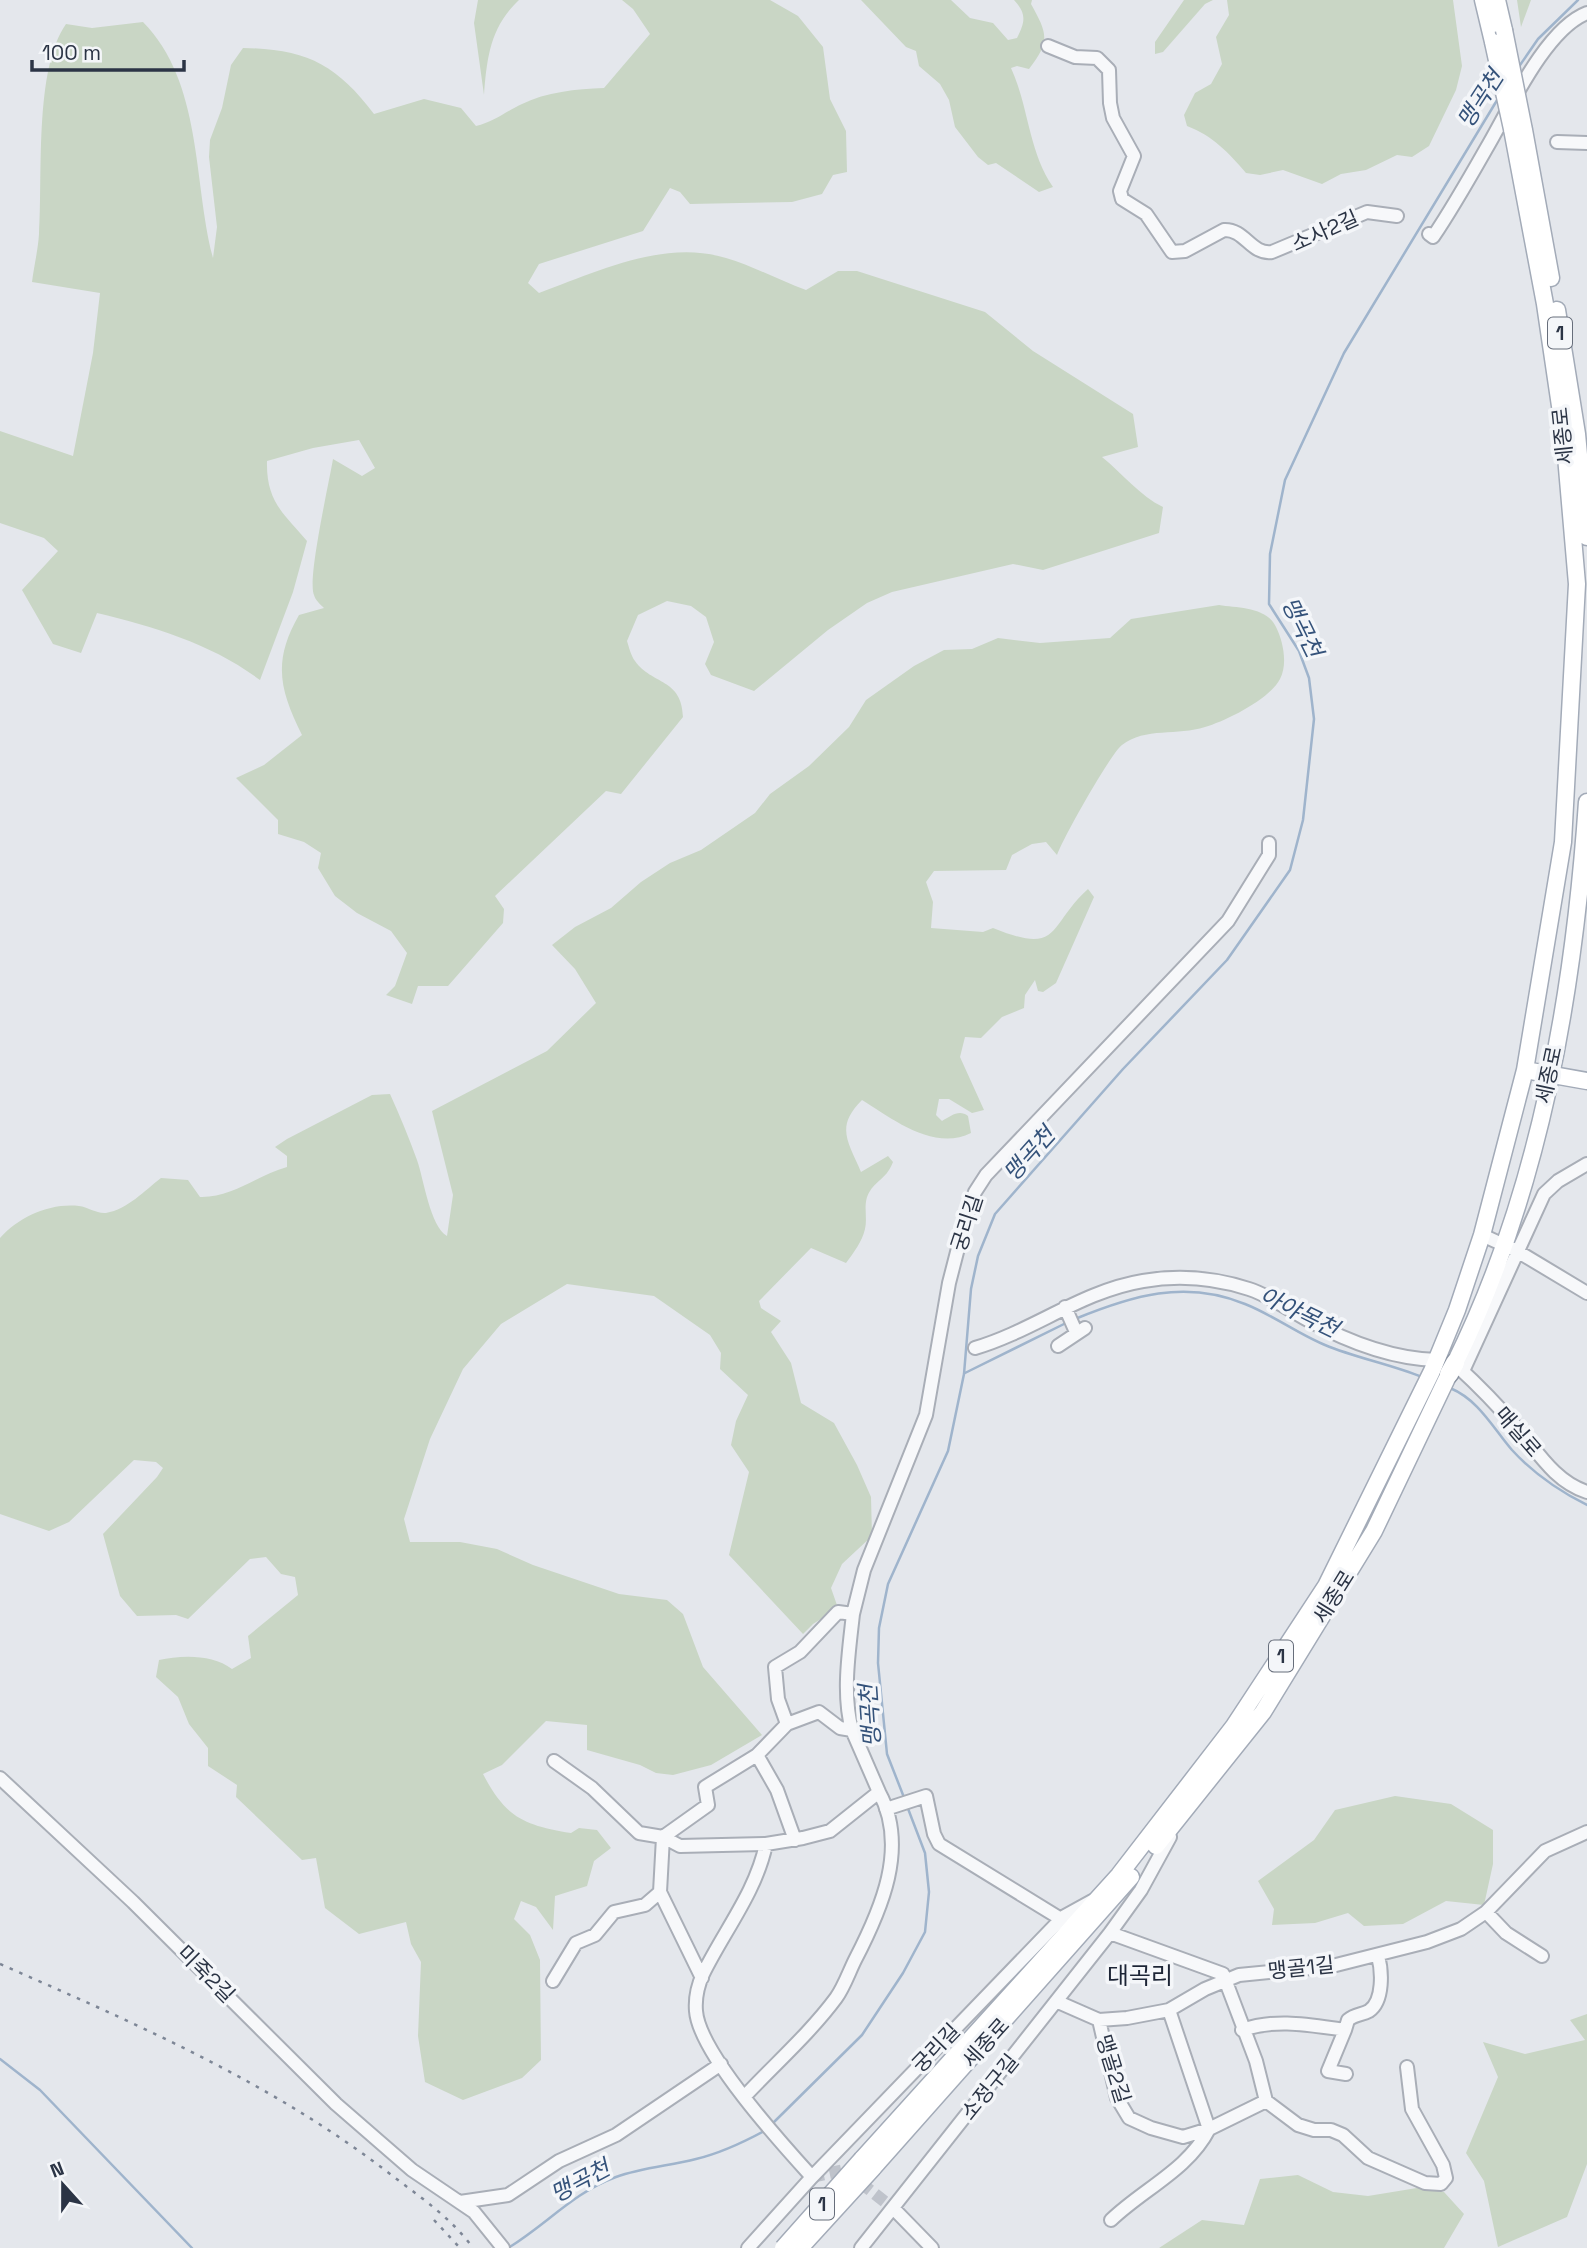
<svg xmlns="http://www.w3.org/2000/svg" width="1587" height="2248" font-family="'Space Grotesk','Noto Sans KR',sans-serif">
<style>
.green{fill:#c9d6c5}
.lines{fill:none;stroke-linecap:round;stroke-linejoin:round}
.stream{stroke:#9fb4cc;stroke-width:2.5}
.minor-tunnel{stroke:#bfc3cb;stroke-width:12;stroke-dasharray:12 6;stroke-linecap:butt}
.minor-casing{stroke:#a9aeb7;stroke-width:16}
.major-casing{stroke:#a3abb8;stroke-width:19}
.highway-casing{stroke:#8b94a3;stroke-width:21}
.minor{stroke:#f7f8fa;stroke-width:12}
.major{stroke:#fff;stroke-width:16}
.highway{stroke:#fff;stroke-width:18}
.rail{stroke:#7d8696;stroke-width:2.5;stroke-dasharray:3.5 7;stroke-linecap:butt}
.major-bridge-casing{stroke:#a3abb8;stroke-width:19;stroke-linecap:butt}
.major-bridge{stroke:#fff;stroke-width:16}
.labels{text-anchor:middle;stroke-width:7;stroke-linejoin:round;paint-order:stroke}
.shield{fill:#f4f6f9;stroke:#676e7b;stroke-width:2}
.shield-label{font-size:19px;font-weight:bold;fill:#2b3445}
.street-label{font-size:21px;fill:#2b3445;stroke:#f4f6f9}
.water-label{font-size:23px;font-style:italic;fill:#34527a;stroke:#f4f6f9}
.quarter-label{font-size:24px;fill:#1d2536;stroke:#f4f6f9}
</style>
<rect width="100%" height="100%" fill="#e4e7ec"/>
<!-- green -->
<path class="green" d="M478,0h41c-29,27 -32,58 -35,95l-10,-72z
M622,0h148l28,16 25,31 7,52 16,32 1,41 -14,3 -11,19 -30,8 -102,2 -10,-12 -10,-4 -27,43 -104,33 -11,19 11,10c57,-21 125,-54 187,-35 27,8 53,22 80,32l32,-19h19l128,41 48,39 100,63 5,33 -36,10c21,17 38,39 61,50l-4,26 -116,37 -30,-6 -121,28 -25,11 -39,27 -74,61 -43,-16 -6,-11 9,-22 -8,-25 -15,-11 -24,-5 -29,14 -11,26c2,6 4,15 8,20 17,24 47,17 48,56l-62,77 -15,-3 -111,105 9,13 -1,14 -55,63h-30l-6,18 -26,-9 9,-9 12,-33 -16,-22 -34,-18 -22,-17 -17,-28 3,-15 -17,-11 -26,-8v-14l-42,-42 28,-13 38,-30c-22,-45 -30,-73 -3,-120l25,-7c-3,-3 -9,-8 -10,-13 -7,-15 15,-112 19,-136l29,17 13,-8 -16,-28 -46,8 -46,13c-1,40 16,52 40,80l-14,51 -33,88c-48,-36 -105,-53 -163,-67l-16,40 -28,-9 -31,-54 36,-39 -14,-13 -44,-15v-92l73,25 20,-103 7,-60 -68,-11c2,-16 6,-32 7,-48 4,-56 -5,-165 27,-210l26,4 51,-6c60,61 50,160 70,236l4,-31 -8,-70 1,-17 12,-32 9,-43 12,-17c63,1 93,16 131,66l50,-15 37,9 15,18c18,-4 29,-14 46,-22 24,-12 54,-15 82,-16l46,-54 -17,-25z
M861,0h90l19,18 23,5 15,17 9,-2c8,-16 10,-24 -3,-38h18l-1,4c16,29 20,37 -2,65l-12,-3 -6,2c18,39 17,82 42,119l-14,5 -43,-29 -8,2 -10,-8 -23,-30 -6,-27 -9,-16 -21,-18 -3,-15 -10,-4z
M1184,0h29l-8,4 -42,48 -8,2v-12z
M1227,0h226l9,66 -6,24 -27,56 -17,11 -15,-2 -31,15 -25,4 -19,10 -39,-14 -23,5 -14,-2c-18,-21 -33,-37 -59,-47l-3,-11 11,-22 16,-9 11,-20 -6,-27 13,-22z
M1517,0h14l-10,27z
M1219,605c19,3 48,2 57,22 7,14 12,37 4,52 -10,20 -54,42 -75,48 -27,9 -60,0 -83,18 -11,8 -59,93 -65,110l-11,-13 -14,2 -20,11 -6,15 -72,1 -8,11 7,20 -2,26 52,4 10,-4c69,28 54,-2 95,-39l6,8 -38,86 -13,9 -5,-1 -3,-11 -10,15 -1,13 -22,9 -21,21 -16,-1 -5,20 24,53 -12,3 -23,-14h-10l-3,16 6,6c9,-5 17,-12 26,-5l3,17c-37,19 -80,-15 -109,-33 -27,27 -14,41 -1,72l27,-16 5,6c-6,16 -15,17 -23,29 -8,12 -2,26 -5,38 -3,13 -11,23 -19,34l-35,-15 -52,53 2,7 20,13 -10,11 20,31 10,40 33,20 23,42 14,32 1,39 -30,28 -11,24 7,20 -25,16 -10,10 -74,-79 20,-83 -18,-27 5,-24 12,-26 -28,-26 1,-16 -11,-18 -56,-39 -87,-12 -66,40 -38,45 -33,70 -26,80 6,23h50l37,7 36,16 86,29 48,6 16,14 20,53 59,68 -51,30 -38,10 -17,-2 -16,-8 -53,-15v-25l-41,-4 -44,44 -19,9c23,44 41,51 88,59l8,-5 18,2 14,18 -17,13 -7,25 -32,10 -2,34 -17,-23 -15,-6 -7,18 16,16 10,25 1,100 -19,18 -59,22 -38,-18 -7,-46 3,-74 -10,-18 -5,-22 -47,12 -34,-26 -9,-50 -14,2 -66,-63 1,-12 -29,-19v-18l-19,-24 -11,-27 -22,-20 3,-17c22,-5 54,-6 73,9l19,-11 -3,-22 50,-41 -3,-18 -14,-3 -15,-17 -16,2 -62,60 -12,-4 -39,1 -17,-20 -17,-62 54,-57 6,-9 -7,-6 -22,-2 -65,62 -20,9 -49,-17v-276c19,-21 49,-35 79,-32 9,1 18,8 27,7 22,-4 38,-22 55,-35l27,2 12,17c32,1 58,-22 87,-30v-11l-12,-9 12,-8 85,-44 18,-1c10,22 19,44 27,66 7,20 13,66 30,76l6,-41 -21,-84 115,-60 49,-48 -21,-34 -23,-24 23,-18 36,-19 30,-26 29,-19 31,-13 54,-37 15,-19 39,-28 40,-39 17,-27 48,-34 30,-16 28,-1 26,-11 42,5 70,-5 21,-19z
M1395,1796l56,8 42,26v34l-9,41 -38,-4 -43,23 -39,2 -16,-13 -33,10 -43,2 2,-16 -16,-28 56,-41 21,-30z
M1587,2014v150l-20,53 -69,30 -14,-66 -18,-28 32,-76 -15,-35 42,12 60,-14 -15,-20z
M1298,2175l35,17 35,4 55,-9 21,5 20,22 -20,34h-285l43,-28 42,5 16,-46z"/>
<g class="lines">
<!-- stream -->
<path class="stream" d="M1518,68l20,-29 40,-39
M1075,1319c56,-23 110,-40 170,-15 28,11 53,30 80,41 31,13 65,19 97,32
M965,1373l101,-50
M1450,1388c29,12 43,40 62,62 21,23 47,41 75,55
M905,1800l-18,-46 -9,-91 1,-35 9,-44 60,-133 16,-77 7,-85 7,-33 17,-42 128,-145 104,-109 63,-90 13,-50 11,-101 -5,-41 -10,-27 -30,-47 1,-50 15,-74 59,-127 155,-256
M0,2059l40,31 152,158
M771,2125l91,-90 41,-62 22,-41 4,-40 -4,-39 -18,-47
M508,2248c38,-23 66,-56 108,-71 27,-10 53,-11 80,-18 25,-6 48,-17 70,-29"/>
<!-- minor-tunnel -->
<path class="minor-tunnel" d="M812,2177l32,-7 49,38"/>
<defs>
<path id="minor" d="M1048,46l27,11 22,1 12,12 1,33 3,15 21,38 -14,35 2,8 24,15 26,38 13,-1 39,-21c21,-1 27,25 48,22l95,-40 30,4
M1557,142l30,1
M1429,234l4,3c19,-28 36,-58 53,-88 22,-37 59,-120 101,-136
M1482,1235l35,16 70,42
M1065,1307l11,25
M1058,1346l27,-18
M975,1348c58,-17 107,-57 168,-67 35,-6 72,-3 106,8 19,6 39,20 57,30 40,22 84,40 131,41
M1457,1366c22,20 43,42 62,64 20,24 37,52 68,62
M1463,1371l81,-177 14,-13 29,-17
M853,1614l11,-44 62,-155 23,-132 16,-62 10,-29 11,-17 242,-254 41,-66v-12
M787,1724l-9,-25 -3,-32 25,-15 38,-40 15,2c-4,37 -11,80 -1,116
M757,1755l20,35 18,50
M554,1761l38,27 47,45 24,4 17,9 86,-2 37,-6 27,-7 49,-39c30,55 2,118 -24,168 -6,12 -11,27 -19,38 -26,35 -61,66 -91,98
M0,1778l133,124 203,202 76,66 62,42 29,36
M886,1809l40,-13 8,38 5,10 122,75
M766,1844c-10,48 -42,87 -63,130 -5,11 -8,25 -7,37 3,42 86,133 116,166
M1486,1912l20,21 36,23
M702,1978l-42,-86 3,-55 45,-32 -3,-18 52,-32 30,-31 32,-12 21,16 12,2 27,62
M553,1981l23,-38 19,-8 19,-23 31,-7 15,-13
M1058,2002l41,18 28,-2 42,-8 36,-21 34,-14 93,-9 95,-24 34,-13 25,-17 59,-61 42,-19
M1099,2020l18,78 12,20 22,10 32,9 26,-8 57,-28 -10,-40 -33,-87 -113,-41
M1242,2030c35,-12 67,-5 103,0l3,-10c7,-6 14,-5 21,-9 15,-10 13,-41 9,-55
M1345,2030l-17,41 18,3
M1266,2101l32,24 16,5h17l12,5 25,23 57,25 16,1 5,-6 -3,-13 -31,-56 -5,-42
M460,2202l48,-7 51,-34 57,-26 105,-71
M893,2208l39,40
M1111,2220c32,-31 77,-50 98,-91l-40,-119
M748,2248l64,-71 251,-260 29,-16
M861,2248l249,-315 31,-43 29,-53"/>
<path id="major" d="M1483,0l10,42
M1497,0l7,30
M1524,130l27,148
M1557,310l20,124 10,103
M1525,1070l62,11
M1455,1363c85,-172 119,-371 132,-561
M1156,1846l107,-134 111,-181 75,-157
M862,2159l257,-284 115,-149 92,-140 106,-215 25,-61 25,-75 43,-165 38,-228 14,-258 -13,-151 -19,-129 -33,-175
M873,2168l258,-291"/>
<path id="highway" d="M1449,1374l6,-11"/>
</defs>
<!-- minor casing -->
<use href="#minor" class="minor-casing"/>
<!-- major casing -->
<use href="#major" class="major-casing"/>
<!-- highway casing -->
<use href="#highway" class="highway-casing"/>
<!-- minor -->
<use href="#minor" class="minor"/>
<!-- major -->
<use href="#major" class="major"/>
<!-- highway -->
<use href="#highway" class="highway"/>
<!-- rail -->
<path class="rail" d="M0,1964c137,60 275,120 394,213 29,22 58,42 79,71
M434,2220l26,28"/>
<defs>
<path id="major-bridge" d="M1504,30l20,100
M1493,42l19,87
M783,2248l79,-89
M800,2248l73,-80"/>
</defs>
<!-- major-bridge casing -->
<use href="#major-bridge" class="major-bridge-casing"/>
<!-- major-bridge -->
<use href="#major-bridge" class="major-bridge"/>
</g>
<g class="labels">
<!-- shield labels -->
<g class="shield">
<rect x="1548" y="317.5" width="24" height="31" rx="5"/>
<rect x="1269" y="1640.5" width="24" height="31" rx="5"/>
<rect x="810" y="2188.5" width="24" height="31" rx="5"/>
</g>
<g class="shield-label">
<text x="1560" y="340">1</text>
<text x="1281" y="1663">1</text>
<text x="822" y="2211">1</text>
</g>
<!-- street labels -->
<g class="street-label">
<text transform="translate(1325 231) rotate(-24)" y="7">소사2길</text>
<text transform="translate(1563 436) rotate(-96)" y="7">세종로</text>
<text transform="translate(1549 1075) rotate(-78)" y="7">세종로</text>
<text transform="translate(967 1223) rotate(-72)" y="7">궁리길</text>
<text transform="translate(1518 1432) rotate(49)" y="7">매실로</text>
<text transform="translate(1334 1597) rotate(-58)" y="7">세종로</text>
<text transform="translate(1301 1968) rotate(-6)" y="7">맹골1길</text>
<text transform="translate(206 1974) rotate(45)" y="7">미죽2길</text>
<text transform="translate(986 2043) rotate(-48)" y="7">세종로</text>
<text transform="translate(936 2048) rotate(-46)" y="7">궁리길</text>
<text transform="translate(1113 2069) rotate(73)" y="7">맹골2길</text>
<text transform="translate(990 2087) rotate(-51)" y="7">소정구길</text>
</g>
<!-- water labels -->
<g class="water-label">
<text transform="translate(1480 99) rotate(-57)" y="8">맹곡천</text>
<text transform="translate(1302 627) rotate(64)" y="8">맹곡천</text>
<text transform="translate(1029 1154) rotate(-48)" y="8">맹곡천</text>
<text transform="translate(1299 1312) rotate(26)" y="8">아야목천</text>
<text transform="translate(870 1716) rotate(-94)" y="8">맹곡천</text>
<text transform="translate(580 2181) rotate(-28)" y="8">맹곡천</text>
</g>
<!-- quarter labels -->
<g class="quarter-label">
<text x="1140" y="1984">대곡리</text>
</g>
</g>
<!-- north arrow -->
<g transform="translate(63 2185) rotate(339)" stroke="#f4f6f9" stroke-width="5" paint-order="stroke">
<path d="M0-5L12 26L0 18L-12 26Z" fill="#2b3445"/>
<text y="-10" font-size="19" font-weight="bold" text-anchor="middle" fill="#2b3445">N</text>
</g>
<!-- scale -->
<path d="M32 60v10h152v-10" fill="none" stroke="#2b3445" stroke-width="3.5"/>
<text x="42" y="60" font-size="21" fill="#2b3445" stroke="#f4f6f9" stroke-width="5" paint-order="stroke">100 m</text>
</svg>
